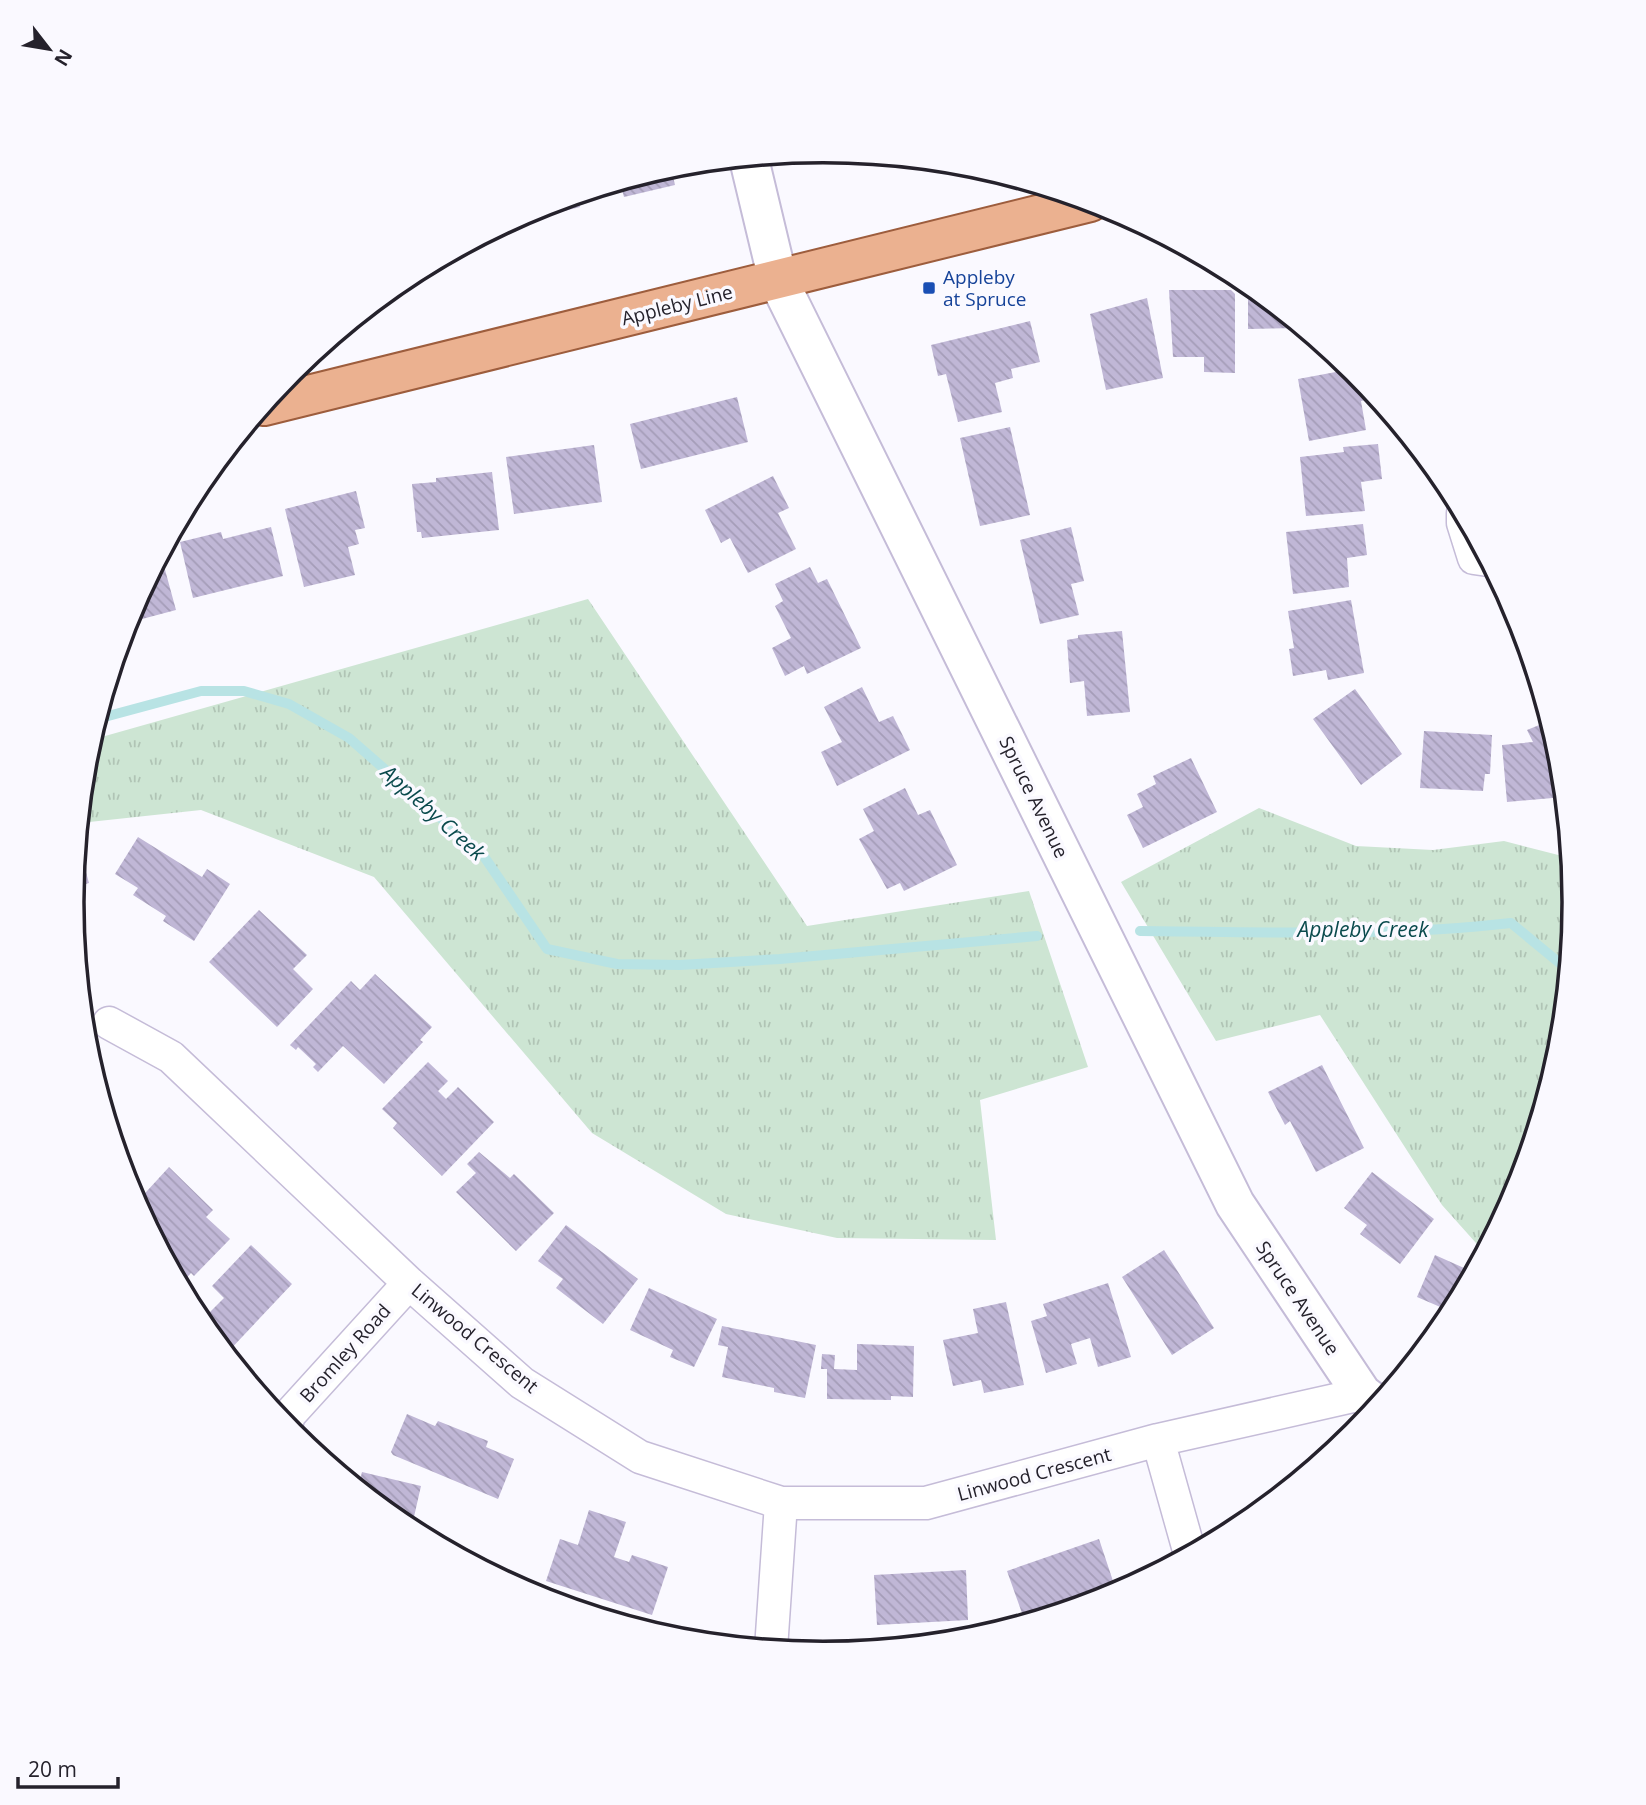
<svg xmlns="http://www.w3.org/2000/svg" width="1646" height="1805" font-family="'Open Sans',sans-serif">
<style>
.park{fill:url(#park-tufts)}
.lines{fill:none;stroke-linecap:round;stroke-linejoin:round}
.stream{stroke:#b8e3e4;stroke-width:10}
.building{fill:url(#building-back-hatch)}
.minor-casing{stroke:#c5bcd8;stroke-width:35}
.tertiary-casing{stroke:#c5bcd8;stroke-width:42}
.primary-casing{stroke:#9d5d3d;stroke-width:42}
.minor{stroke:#fff;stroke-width:32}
.tertiary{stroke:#fff;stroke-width:38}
.primary{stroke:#ebb190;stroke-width:38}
.transit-dot{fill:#1a4fb4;stroke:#faf9ff;stroke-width:2.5}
.labels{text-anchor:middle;stroke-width:7;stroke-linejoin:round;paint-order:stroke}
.transit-label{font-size:19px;fill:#164399;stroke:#faf9ff;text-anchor:start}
.street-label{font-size:19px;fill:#25222c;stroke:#faf9ff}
.water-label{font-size:21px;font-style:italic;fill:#0a4a4d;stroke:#faf9ff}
.rim{fill:none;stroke:#25222c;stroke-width:3.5}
</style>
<defs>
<pattern id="park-tufts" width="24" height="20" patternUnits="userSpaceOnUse" patternTransform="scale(1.75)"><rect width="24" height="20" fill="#cde5d3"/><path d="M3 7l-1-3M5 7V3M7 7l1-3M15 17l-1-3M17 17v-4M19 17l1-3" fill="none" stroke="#b0c4b5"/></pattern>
<pattern id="building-back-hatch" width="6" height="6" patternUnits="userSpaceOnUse" patternTransform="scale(1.75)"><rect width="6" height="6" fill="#c0b7d6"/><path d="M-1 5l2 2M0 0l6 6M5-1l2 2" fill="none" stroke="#a59db8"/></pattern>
</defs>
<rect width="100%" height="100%" fill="#faf9ff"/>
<!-- park -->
<path class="park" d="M588,599l219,327 222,-35 59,176 -108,33 16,140 -159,-2 -111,-24 -134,-81 -218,-256 -173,-67 -121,13 6,-67 5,-16z
M1259,808l97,38 77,4 71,-9 66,17 4,45 -14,146 -43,141 -33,62 -42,-47 -122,-190 -104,26 -95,-159z"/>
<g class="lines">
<!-- stream -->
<path class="stream" d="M97,719l104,-28h43l45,13 60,34 134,117 64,94 70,15 63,1 100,-6 257,-23
M1140,931c123,1 249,6 371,-8l57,47"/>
</g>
<!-- building -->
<path class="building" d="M671,168l4,17 -51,12 -4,-14z
M577,196l3,11 -64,16 -1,-4 21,-11z
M1248,284l54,44 -54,1z
M1169,290h62l4,4v79l-31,-1v-15h-31z
M1147,298l16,80 -57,12 -16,-76z
M1030,321l10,41 -29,7 2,9 -18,5 7,29 -44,10 -12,-48 -8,2 -7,-31z
M1352,369l24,29 -15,3 5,29 -57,11 -11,-62z
M737,397l11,45 -107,27 -11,-45z
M1010,427l20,88 -50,11 -20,-88z
M1378,444l4,35 -21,3 4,29 -59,5 -6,-59 44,-5 -1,-5z
M594,445l8,57 -88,12 -8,-57z
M492,472l7,58 -77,8 -1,-6h-4l-5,-48 24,-2v-4z
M773,476l16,32 -11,5 18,36 -48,24 -18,-35 -9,5 -16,-33z
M356,491l9,37 -10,2 4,14 -11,3 7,28 -51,12 -19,-78z
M1363,524l4,31 -20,3 2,29 -56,7 -7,-62z
M271,527l12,49 -90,22 -13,-56 41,-10 2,7z
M1071,527l13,54 -13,3 8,31 -39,9 -20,-84z
M161,555l15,55 -49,13 2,-8z
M810,567l8,16 9,-4 34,69 -54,26 -3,-8 -19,10 -13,-28 19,-10 -16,-32 8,-5 -8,-17z
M1351,600l13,73 -36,7 -2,-10 -33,6 -4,-27 5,-1 -6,-37z
M1122,631l8,81 -43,4 -3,-35 -14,2 -3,-43 11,-2v-3z
M862,687l17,35 14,-6 17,34 -73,36 -16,-34 21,-10 -18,-35z
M1355,689l47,65 -41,31 -48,-66z
M1549,721l11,35 4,41 -57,5 -5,-57 31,-3 -6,-12z
M1424,731l68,4 -2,39h-5l-2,17 -63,-3z
M1191,758l26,54 -74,36 -16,-33 16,-8 -6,-13 19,-10 -3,-8z
M905,788l13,27 12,-5 27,55 -53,26 -4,-8 -13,6 -28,-50 15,-8 -11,-22z
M138,837l64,40 5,-8 23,15 -36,57 -31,-20 3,-5 -33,-21 5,-7 -23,-14z
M78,844l11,39 -16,5z
M259,910l48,45 -14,14 20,20 -36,38 -68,-65z
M375,974l57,53 -12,13 3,2 -39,42 -41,-38 -25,26 -5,-5 3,-3 -18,-17 -2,3 -6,-5 61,-64 9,9z
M428,1062l20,19 -10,10 8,8 12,-12 36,35 -52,54 -49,-48 4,-5 -15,-14z
M1322,1065l42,83 -48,24 -26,-51 -5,4 -17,-33z
M479,1152l31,26 4,-4 40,39 -38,38 -60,-59 20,-19 -9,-9z
M169,1167l44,43 -7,7 24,22 -36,37 -3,-3 -11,12 -44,-82z
M1372,1172l62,47 -34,45 -40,-30 7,-9 -23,-17z
M566,1225l72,54 -35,45 -47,-36 7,-9 -25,-18z
M251,1245l41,39 -66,70 -26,-32 24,-24 -12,-12z
M1164,1250l50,78 -42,27 -50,-78z
M1435,1255l38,17 -21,40 -35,-15z
M1108,1283l23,74 -33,10 -8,-29 -19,6 6,20 -31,9 -15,-52 16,-5 -4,-12z
M649,1288l68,31 -23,48 -24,-10 3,-7 -43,-20z
M1006,1302l18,83 -40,8 -3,-13 -28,6 -10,-46 35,-7 -5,-24z
M722,1326l94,19 -11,53 -31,-6v-4l-52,-11 6,-30 -10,-2z
M857,1344l57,2 -1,51 -22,-1v4l-64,-1v-30h-6l1,-15 13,1 -1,14 23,1z
M407,1414l28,12 3,-5 50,20 -2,6 28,12 -16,40 -105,-44 -2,-3z
M362,1472l59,14 -10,44 -53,-42z
M589,1510l37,12 -12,35 15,5 3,-7 36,12 -16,48 -106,-34 14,-42 18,6z
M1099,1539l18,54 -36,13 -3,-9 -32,11v8l-14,4 -5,-5 -4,1 -16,-45z
M966,1570l2,50 -91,5 -3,-50z"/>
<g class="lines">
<defs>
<path id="minor" d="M1463,513v10l11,35 14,2
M109,1023l62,34 238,226 113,100 118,74 141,46h145l232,-63 204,-46
M286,1426l3,-11 120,-132
M1158,1440l32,114
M771,1649l10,-146"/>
<path id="tertiary" d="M749,159l29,121 457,924 127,190 15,11"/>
<path id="primary" d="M264,406l826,-204"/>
</defs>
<!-- minor casing -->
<use href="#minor" class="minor-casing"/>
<!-- tertiary casing -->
<use href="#tertiary" class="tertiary-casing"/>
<!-- primary casing -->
<use href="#primary" class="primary-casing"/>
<!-- minor -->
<use href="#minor" class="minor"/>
<!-- tertiary -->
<use href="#tertiary" class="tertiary"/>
<!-- primary -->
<use href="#primary" class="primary"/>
</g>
<!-- markers -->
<rect class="transit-dot" x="922" y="281" width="14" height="14" rx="3.5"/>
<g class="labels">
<!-- transit labels -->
<g class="transit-label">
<text x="943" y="284">Appleby<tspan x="943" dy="22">at Spruce</tspan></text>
</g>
<!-- street labels -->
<g class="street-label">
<text transform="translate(677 305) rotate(-14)" y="7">Appleby Line</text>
<text transform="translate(1034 797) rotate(64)" y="7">Spruce Avenue</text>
<text transform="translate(1298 1298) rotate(56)" y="7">Spruce Avenue</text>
<text transform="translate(475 1338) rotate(40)" y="7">Linwood Crescent</text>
<text transform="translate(345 1353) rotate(-48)" y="7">Bromley Road</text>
<text transform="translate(1034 1474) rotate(-15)" y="7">Linwood Crescent</text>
</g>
<!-- water labels -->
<g class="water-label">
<text transform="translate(433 813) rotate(42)" y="7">Appleby Creek</text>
<text x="1363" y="937">Appleby Creek</text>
</g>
</g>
<!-- crop -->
<path d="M0 0H1646V1805H0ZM84 902a739 739 0 1 1 1478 0a739 739 0 1 1-1478 0Z" fill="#faf9ff" fill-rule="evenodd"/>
<path class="rim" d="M84 902a739 739 0 1 1 1478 0a739 739 0 1 1-1478 0Z"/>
<!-- north arrow -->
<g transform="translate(49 49) rotate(121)" stroke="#faf9ff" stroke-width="5" paint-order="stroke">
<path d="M0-5L12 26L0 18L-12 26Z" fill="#25222c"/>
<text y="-10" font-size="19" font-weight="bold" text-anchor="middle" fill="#25222c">N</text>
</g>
<!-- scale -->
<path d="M18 1777v10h100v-10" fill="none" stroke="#25222c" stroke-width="3.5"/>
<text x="28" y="1777" font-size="21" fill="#25222c" stroke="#faf9ff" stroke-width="5" paint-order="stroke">20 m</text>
</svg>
